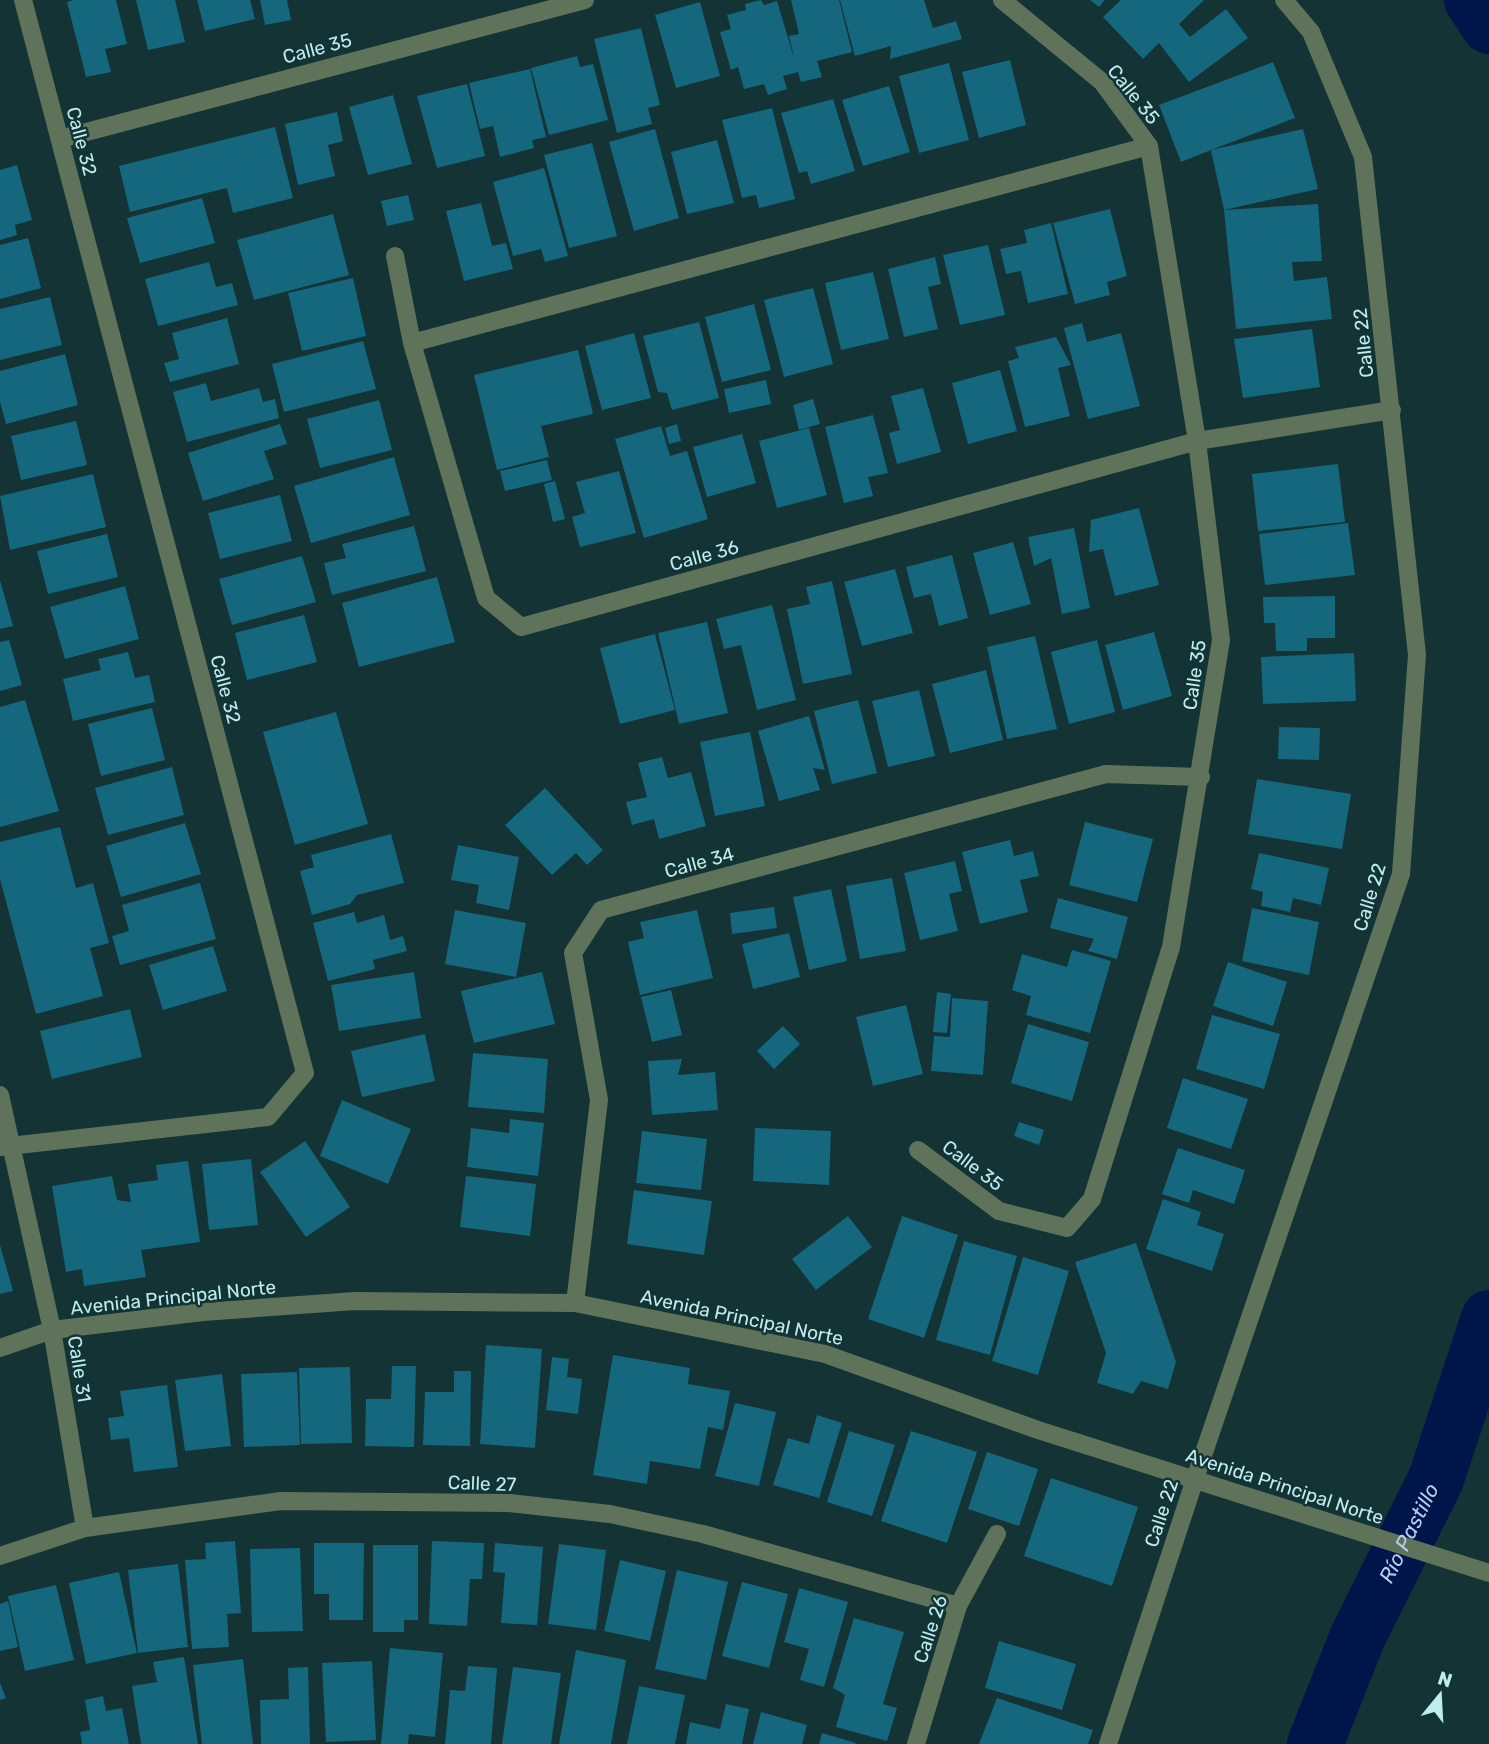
<svg xmlns="http://www.w3.org/2000/svg" width="1489" height="1744" font-family="Rubik,sans-serif">
<style>
.lines{fill:none;stroke-linecap:round;stroke-linejoin:round}
.river{stroke:#001549;stroke-width:56}
.building{fill:#15677d}
.minor{stroke:#5e735a;stroke-width:18}
.labels{text-anchor:middle;stroke-width:5;stroke-linejoin:round;paint-order:stroke}
.street-label{font-size:19px;fill:#beecef;stroke:#133335}
.water-label{font-size:21px;font-style:italic;fill:#b8cdee;stroke:#133335}
</style>
<rect width="100%" height="100%" fill="#133335"/>
<g class="lines">
<!-- river -->
<g class="river">
<path d="M1472,0l17,26"/>
<path id="s1" d="M1315,1744l43,-108 78,-157 53,-161"/>
</g>
</g>
<!-- building -->
<path class="building" d="M73,0h43l11,44 -22,5 6,23 -25,5 -19,-75z
M136,0h39l10,42 -37,8z
M197,0h53l5,19 -50,12z
M260,0h27l4,20 -26,5z
M761,0l3,5 13,-4 18,60 -6,-25 10,-2 -8,-34h48l13,52 -35,9 5,16 -21,5 -3,-10 -15,4 4,13 -19,6 -4,-11 -20,5 -6,-22 -7,3 -11,-38 11,-3 -4,-14 19,-5 -1,-6z
M840,0h84l9,28 23,-7 6,18 -72,20 1,-13 -36,10z
M1090,0h15l-6,7z
M1121,0h83l-25,24 11,13 36,-28 22,29 -59,44 -30,-39 -16,16 -40,-42z
M700,2l20,74 -44,12 -21,-73z
M641,28l19,77 -12,3 4,16 -35,9 -23,-94z
M577,56l3,11 13,-3 15,56 -59,15 -18,-67z
M1010,60l16,65 -47,13 -17,-66z
M1273,62l22,56 -84,32 92,-21 15,60 -94,21 -13,-60 -30,12 -22,-57z
M949,63l20,77 -50,13 -20,-77z
M530,69l16,68 -14,3 2,8 -34,9 -7,-31 -13,3 -11,-46z
M467,84l18,72 -48,12 -20,-72z
M889,86l21,66 -47,14 -21,-66z
M393,95l19,69 -44,11 -19,-68z
M833,99l22,72 -44,13 -4,-13 -8,2 -18,-60z
M772,108l23,91 -36,9 -3,-13 -14,3 -20,-78z
M337,112l6,29 -15,4 7,31 -37,9 -13,-61z
M275,127l18,71 -60,15 -6,-25 -97,24 -11,-46z
M655,129l24,89 -45,13 -25,-89z
M717,140l17,63 -47,11 -16,-62z
M592,143l25,93 -48,12 -25,-93z
M17,165l15,55 -17,5 2,10 -17,5v-70z
M544,168l24,88 -23,6 -4,-13 -28,7 -20,-74z
M408,195l6,25 -27,6 -6,-25z
M202,198l13,45 -75,20 -13,-45z
M481,203l11,43 14,-3 7,26 -49,12 -18,-70z
M1318,204l4,57 -30,1 2,19 33,-4 5,42 -96,10 -12,-119z
M1110,209l17,67 -20,6 3,13 -35,9 -22,-81z
M333,214l16,61 -95,25 -17,-60z
M1051,223l17,71 -40,9 -7,-32 -15,3 -6,-25 27,-6 -3,-13z
M28,238l13,50 -41,11v-54z
M988,245l17,70 -45,10 -17,-70z
M935,257l6,27 -13,3 10,42 -34,8 -16,-68z
M209,262l7,25 16,-4 6,22 -80,21 -13,-47z
M873,272l16,67 -48,11 -16,-67z
M353,278l13,58 -64,15 -14,-58z
M813,288l20,76 -49,13 -20,-77z
M50,297l12,48 -62,15v-51z
M754,304l17,66 -49,12 -17,-65z
M227,318l12,46 -69,18 -6,-19 15,-4 -7,-26z
M699,322l20,76 -47,12 -5,-17 -9,-1 -15,-56z
M1082,323l5,19 34,-9 19,73 -52,13 -24,-91z
M1312,329l8,58 -77,11 -9,-59z
M634,333l17,65 -49,12 -17,-64z
M1056,337l15,28 -13,3 12,48 -45,11 -17,-66 11,-3 -4,-11z
M363,341l13,48 -92,23 -12,-48z
M578,350l15,64 -52,12 8,31 -52,13 -23,-95z
M65,354l13,51 -72,19 -6,-22v-31z
M1000,370l17,61 -49,13 -16,-61z
M766,380l5,24 -42,9 -5,-24z
M206,383l5,18 48,-13 4,14 12,-3 4,19 -92,24 -14,-50z
M923,388l18,64 -44,12 -8,-31 11,-3 -9,-34z
M813,399l7,25 -21,6 -6,-25z
M379,400l13,50 -72,18 -13,-49z
M873,415l15,58 -20,4 5,19 -29,7 -19,-76z
M76,421l11,44 -66,15 -10,-44z
M280,424l7,20 -23,7 10,28 -71,22 -15,-48z
M677,424l4,17 -12,3 -4,-16z
M661,426l9,30 17,-5 21,68 -64,19 -29,-99z
M809,428l18,67 -50,13 -18,-67z
M742,434l14,49 -49,14 -14,-50z
M394,457l16,58 -99,28 -17,-57z
M547,460l5,20 -47,11 -5,-20z
M1338,464l7,58 -87,9 -6,-57z
M619,471l17,62 -56,14 -8,-30 13,-4 -9,-31z
M93,474l13,53 -96,23 -10,-54z
M555,481l10,38 -12,3 -9,-38z
M280,495l12,46 -72,18 -12,-46z
M1139,508l20,77 -44,11 -12,-47 -14,3 2,-32z
M1348,523l7,52 -90,10 -6,-51z
M414,526l12,45 -94,24 -8,-32 22,-5 -4,-14z
M1074,528l16,80 -28,6 -11,-56 -17,8 -6,-29z
M107,534l11,43 -70,17 -11,-43z
M1013,542l18,62 -41,11 -17,-62z
M952,555l16,63 -29,8 -8,-32 -17,4 -8,-31z
M302,556l14,46 -84,23 -13,-46z
M895,569l18,64 -51,13 -18,-64z
M437,577l18,65 -96,25 -17,-64z
M0,580l13,46 -13,3z
M832,581l20,93 -49,10 -16,-75 23,-5 -4,-17z
M125,586l14,53 -74,20 -15,-52z
M1335,596v42h-28v13h-31l-1,-28h-11l-1,-26z
M772,605l24,95 -39,10 -16,-65 -17,4 -8,-30z
M304,615l13,47 -70,18 -12,-47z
M707,622l21,91 -49,11 -21,-91z
M1154,632l18,64 -49,14 -18,-65z
M655,634l20,76 -55,14 -20,-76z
M1035,636l22,93 -50,10 -20,-92z
M9,640l13,45 -22,6v-49z
M1097,640l18,72 -46,12 -18,-72z
M128,652l7,26 14,-3 6,27 -82,19 -10,-42 38,-9 -3,-11z
M1354,653l2,48 -93,3 -2,-47z
M986,670l17,70 -53,13 -18,-69z
M919,690l16,66 -47,11 -16,-66z
M25,700l34,111 -59,16v-120z
M858,700l19,73 -45,11 -18,-73z
M152,708l13,52 -64,16 -13,-52z
M336,712l32,112 -73,21 -32,-113z
M809,716l16,54 -12,-2 7,22 -41,11 -21,-70z
M1279,727l41,1 -1,32 -41,-1z
M750,732l15,74 -50,10 -15,-74z
M662,757l6,21 23,-6 15,54 -47,13 -5,-20 -22,6 -6,-23 21,-5 -9,-34z
M172,767l12,48 -76,20 -13,-47z
M1257,779l94,15 -9,55 -94,-15z
M545,788l58,62 -16,15 -11,-12 -24,22 -47,-50z
M1085,822l68,17 -16,63 -68,-17z
M185,823l16,51 -80,23 -15,-51z
M60,827l16,61 17,-5 16,60 -19,5 13,48 -67,18 -36,-135v-37z
M391,834l13,49 -47,12 -7,9 -38,11 -12,-44 14,-4 -3,-12z
M1010,840l4,16 19,-5 6,25 -19,4 8,32 -48,12 -18,-72z
M458,845l61,12 -10,53 -33,-7 3,-18 -28,-5z
M1259,853l70,15 -8,37 -28,-7 -3,14 -29,-6 2,-14 -12,-3z
M955,861l7,30 -13,3 9,37 -38,9 -16,-67z
M892,878l14,73 -46,8 -14,-73z
M200,883l16,56 -96,26 -8,-29 17,-5 -7,-26z
M831,889l16,72 -38,9 -16,-73z
M1058,898l70,19 -11,42 -29,-8 6,-12 -44,-11z
M774,907l3,21 -45,6 -2,-21z
M1252,908l67,14 -10,53 -67,-14z
M455,910l71,13 -10,54 -71,-13z
M697,910l16,68 -73,17 -12,-53 16,-4 -4,-16z
M354,912l3,11 27,-8 6,25 13,-4 4,15 -34,9 2,9 -47,12 -15,-58z
M789,933l11,44 -47,12 -11,-45z
M213,946l14,45 -64,19 -14,-45z
M1072,950l39,11 -21,72 -64,-18 5,-19 -19,-6 10,-36 45,13z
M1228,962l59,20 -14,44 -60,-20z
M414,972l7,46 -82,13 -8,-46z
M542,972l13,52 -81,19 -13,-52z
M671,990l11,45 -30,7 -11,-45z
M937,992l14,2 -4,39 -14,-1z
M952,998l36,3 -5,74 -52,-4 3,-35 16,1z
M906,1005l17,69 -50,12 -17,-69z
M130,1009l12,48 -90,22 -12,-48z
M1212,1015l68,19 -16,55 -68,-20z
M1028,1024l61,18 -17,59 -61,-18z
M783,1026l17,18 -26,25 -17,-18z
M425,1034l10,47 -73,16 -11,-46z
M473,1053l75,6 -4,54 -76,-6z
M682,1059l-4,16 37,-3 3,38 -66,5 -4,-54z
M1183,1078l65,21 -17,50 -64,-21z
M342,1100l69,29 -23,55 -68,-28z
M510,1119l34,4 -6,53 -71,-9 4,-39 38,5z
M1019,1122l25,8 -5,15 -25,-9z
M755,1128l76,3 -2,54 -76,-4z
M642,1131l65,8 -6,51 -65,-7z
M305,1141l45,66 -44,30 -46,-65z
M1178,1148l67,22 -11,34 -41,-14 -4,13 -27,-9z
M251,1159l7,66 -49,5 -7,-66z
M188,1161l12,81 -59,8 5,27 -62,9 -2,-17 -16,3 -14,-86 60,-10 5,24 14,2 -3,-18 30,-4 -2,-15z
M466,1176l70,8 -6,52 -70,-9z
M634,1190l78,11 -8,54 -77,-11z
M1163,1199l38,13 -4,13 27,9 -12,37 -66,-22z
M848,1216l24,31 -56,43 -24,-31z
M902,1216l56,19 -34,103 -56,-19z
M964,1241l53,15 -27,99 -54,-15z
M1136,1243l40,119 -8,27 -27,-8 -8,13 -36,-11 9,-30 -31,-91z
M0,1245l13,46 -13,3z
M1023,1257l46,14 -31,104 -46,-14z
M486,1345l56,4 -7,99 -55,-4z
M613,1355l77,13 -2,16 42,7 -7,39 -15,-3 -8,42 -50,-8 -3,23 -54,-9z
M552,1357l17,2 -2,18 15,2 -4,35 -32,-4z
M392,1366h24l-2,81 -49,-1 1,-47h25z
M350,1367l2,76 -51,1 -2,-76z
M454,1371h17l-1,75 -47,-1 2,-53h29z
M297,1372l3,73 -56,2 -3,-73z
M222,1374l9,72 -46,5 -10,-71z
M167,1385l11,82 -44,5 -5,-34 -18,2 -3,-22 16,-2 -4,-25z
M735,1403l41,9 -17,74 -44,-10z
M817,1415l25,8 -23,75 -46,-13 15,-47 21,6z
M849,1431l46,14 -23,71 -45,-14z
M911,1431l66,21 -30,91 -66,-22z
M987,1452l51,17 -19,57 -51,-17z
M1051,1478l87,29 -26,79 -88,-30z
M235,1541l6,72 -14,1 2,33 -37,2 -7,-89 21,-1 -1,-16z
M432,1541l52,2 -2,36h-12l-3,47 -38,-2z
M314,1543h50l-1,77h-34v-26h-15z
M495,1543l48,4 -6,78 -36,-2 4,-50 -12,-1z
M559,1544l47,6 -10,80 -48,-6z
M373,1545h45v75h-14v12h-31z
M300,1548l3,83 -51,1 -2,-83z
M620,1560l46,11 -16,70 -46,-10z
M178,1564l10,83 -50,6 -10,-83z
M677,1570l51,12 -22,98 -51,-11z
M119,1572l18,81 -51,11 -17,-81z
M742,1582l46,12 -19,74 -47,-12z
M56,1585l18,75 -49,11 -17,-75z
M799,1588l49,14 -24,85 -24,-7 9,-31 -25,-7z
M8,1601l10,46 -18,4v-47z
M854,1618l50,14 -21,72 14,4 -10,33 -51,-14 9,-32 -12,-7z
M999,1641l77,23 -14,46 -77,-22z
M390,1648l53,5 -8,84 -26,-3 -1,10h-27z
M576,1650l50,10 -15,84h-52z
M184,1657l14,87h-57l-9,-58 25,-4 -4,-20z
M243,1659l10,85h-51l-9,-79z
M372,1661l4,79 -50,2 -4,-79z
M468,1666l29,2 -6,76h-46l5,-54 15,1z
M308,1667l2,77h-49l-1,-44 29,-1 -1,-31z
M513,1667l48,6 -10,71h-49z
M0,1683l6,15 -6,2z
M639,1686l46,9 -10,49h-48z
M103,1696l3,15 16,-3 7,36h-47l-2,-12 10,-2 -5,-30z
M997,1698l96,32 -5,14h-109z
M726,1704l23,5 -7,35h-56l4,-22 30,7z
M761,1712l46,13 -5,19h-49z
M822,1733l34,10 -1,1h-36z"/>
<g class="lines">
<!-- minor -->
<path class="minor" d="M60,139l525,-139
M395,256l17,87 74,255 35,29 676,-186 195,-31
M412,343l737,-197
M0,1095l52,235 33,198
M0,1147l268,-30 37,-44 -282,-1073
M918,1150l81,61 68,17 25,-29 79,-252 50,-307 -24,-199 -48,-295 -47,-64 -100,-82
M575,1303l24,-203 -26,-147 28,-43 505,-136 95,3
M0,1348l52,-18 151,-18 152,-11 220,2 250,51 213,76 451,143
M0,1556l85,-28 196,-27 228,2 101,11 93,20 255,72
M916,1744l42,-138 39,-72
M1108,1744l87,-265 206,-605 16,-219 -54,-498 -52,-125 -27,-32"/>
</g>
<g class="labels">
<!-- street labels -->
<g class="street-label">
<text transform="translate(317 48) rotate(-15)" y="7">Calle 35</text>
<text transform="translate(1134 94) rotate(51)" y="7">Calle 35</text>
<text transform="translate(82 141) rotate(75)" y="7">Calle 32</text>
<text transform="translate(1363 343) rotate(-96)" y="7">Calle 22</text>
<text transform="translate(704 555) rotate(-15)" y="7">Calle 36</text>
<text transform="translate(1194 675) rotate(-82)" y="7">Calle 35</text>
<text transform="translate(226 689) rotate(75)" y="7">Calle 32</text>
<text transform="translate(699 862) rotate(-15)" y="7">Calle 34</text>
<text transform="translate(1369 897) rotate(-73)" y="7">Calle 22</text>
<text transform="translate(973 1165) rotate(37)" y="7">Calle 35</text>
<text transform="translate(173 1297) rotate(-6)" y="7">Avenida Principal Norte</text>
<text transform="translate(742 1317) rotate(12)" y="7">Avenida Principal Norte</text>
<text transform="translate(80 1369) rotate(81)" y="7">Calle 31</text>
<text transform="translate(482 1483) rotate(2)" y="7">Calle 27</text>
<text transform="translate(1285 1486) rotate(18)" y="7">Avenida Principal Norte</text>
<text transform="translate(1161 1513) rotate(-72)" y="7">Calle 22</text>
<text transform="translate(930 1629) rotate(-72)" y="7">Calle 26</text>
</g>
<!-- water labels -->
<g class="water-label">
<text dy="7" stroke="none"><textPath href="#s1" startOffset="231">Río Pastillo</textPath></text>
</g>
</g>
<!-- north arrow -->
<g transform="translate(1440 1695) rotate(18)" stroke="#133335" stroke-width="5" paint-order="stroke">
<path d="M0-5L12 26L0 18L-12 26Z" fill="#beecef"/>
<text y="-10" font-size="19" font-weight="bold" text-anchor="middle" fill="#beecef">N</text>
</g>
</svg>
